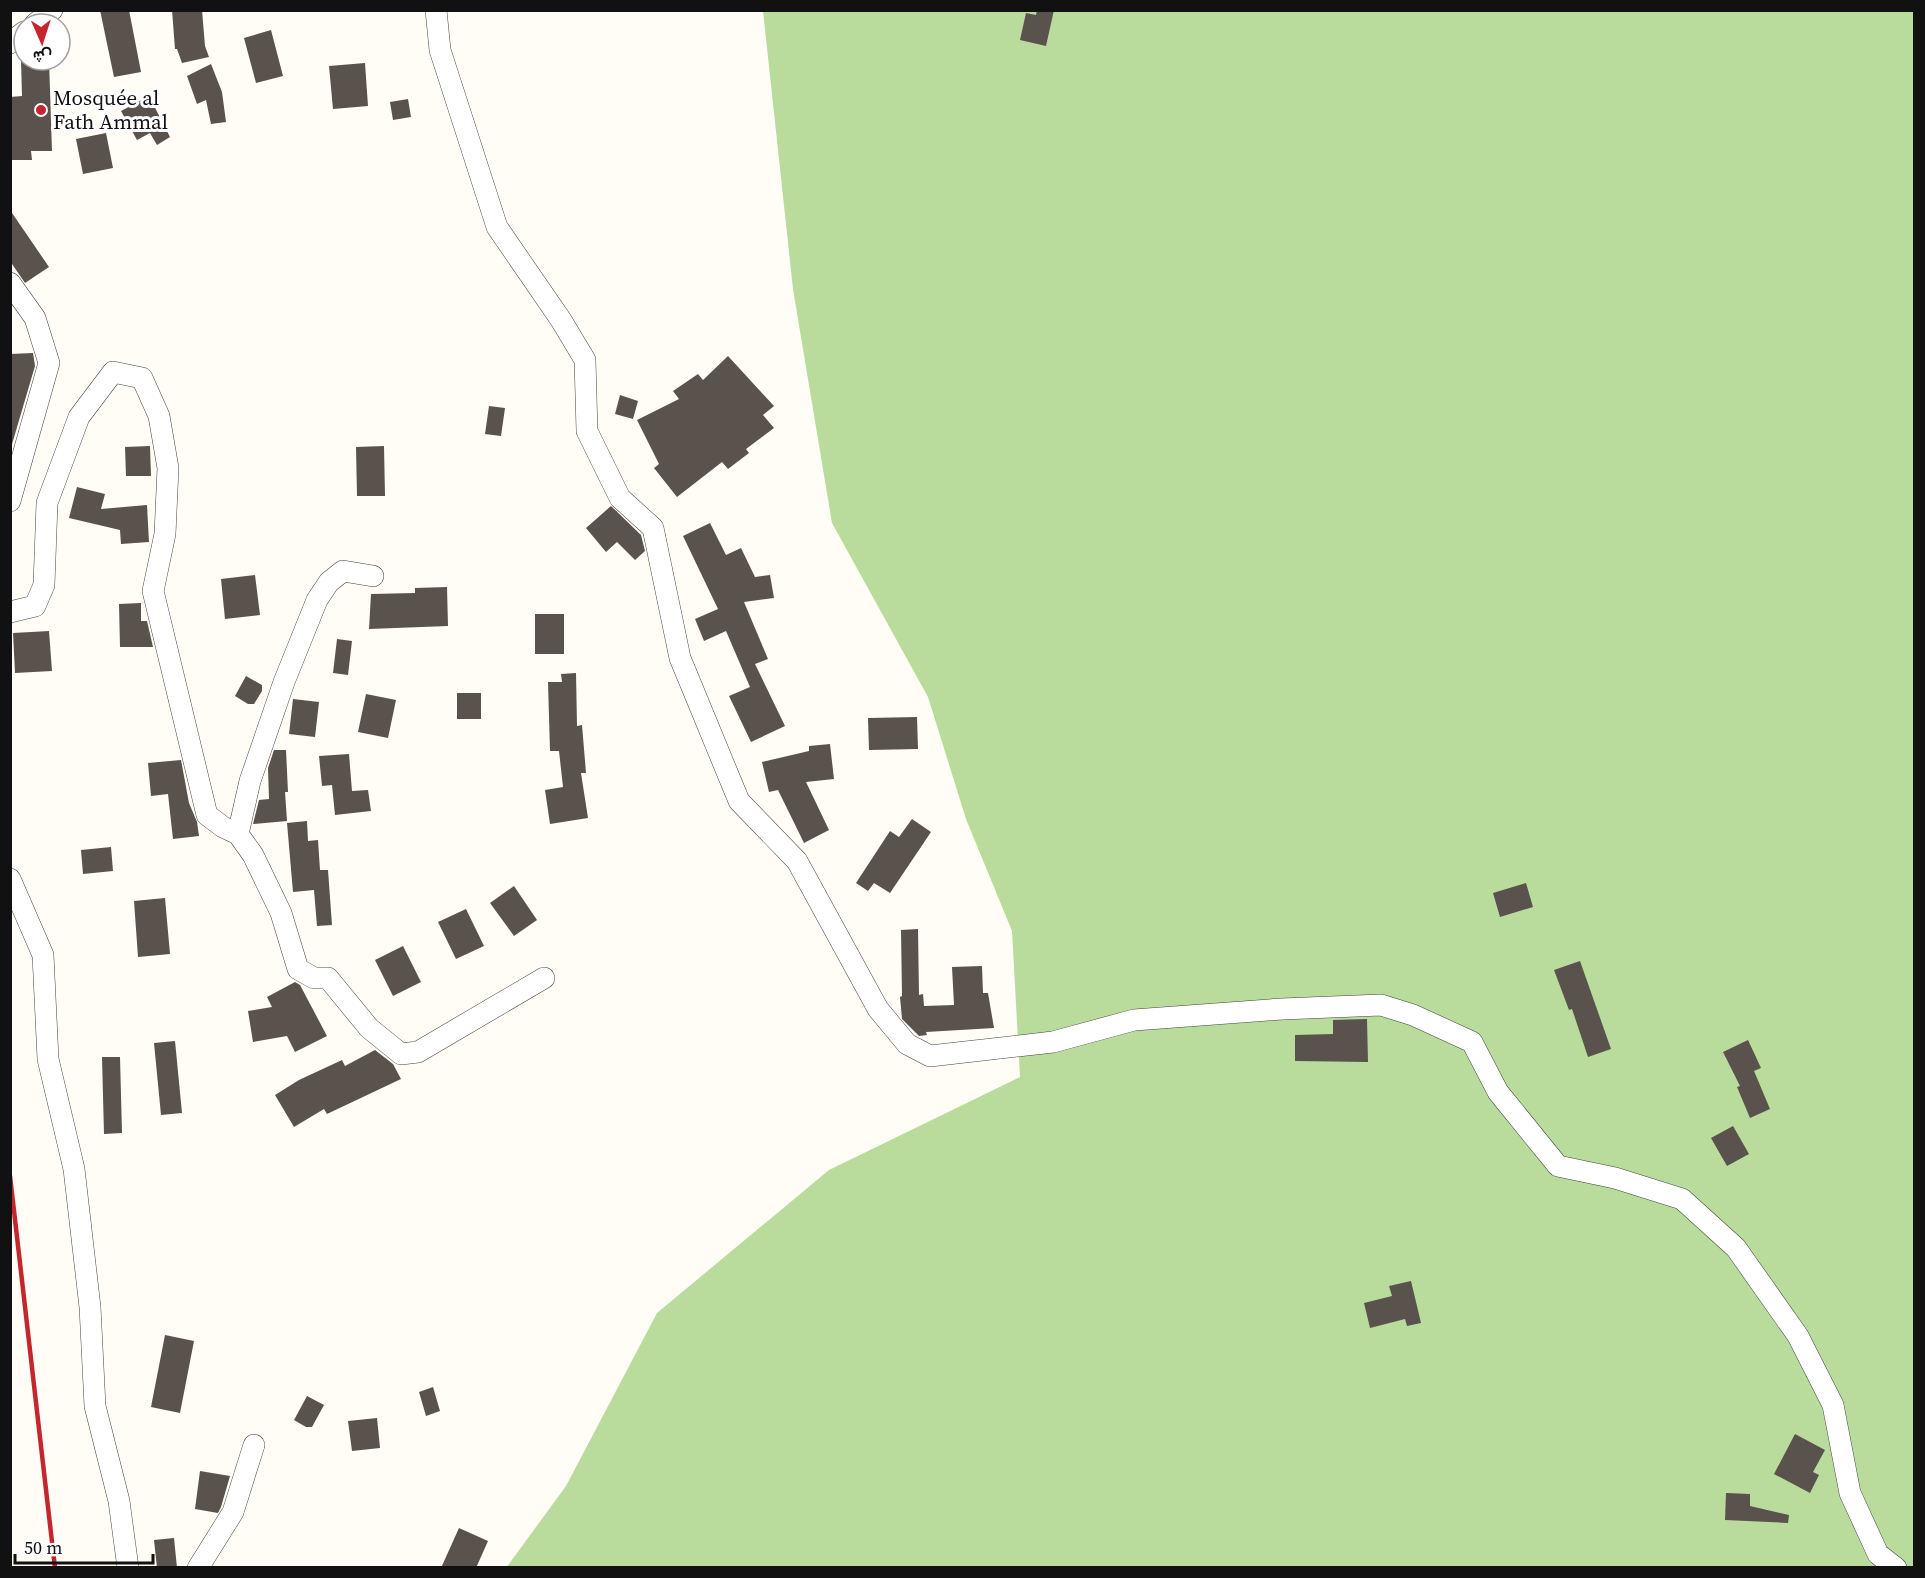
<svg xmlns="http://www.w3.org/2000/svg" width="1925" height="1578" font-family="'Source Serif 4',Vazirmatn,serif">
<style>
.forest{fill:#b9dc9c}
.building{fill:#5a524d}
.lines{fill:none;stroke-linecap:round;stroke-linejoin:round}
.street-casing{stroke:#444;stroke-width:22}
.street{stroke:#fff;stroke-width:21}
.rail{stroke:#c4262e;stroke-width:4.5}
.poi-dot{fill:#c4262e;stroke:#fff;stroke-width:2}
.labels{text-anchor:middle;stroke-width:6;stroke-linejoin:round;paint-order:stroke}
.poi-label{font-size:21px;fill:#111;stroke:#fff;text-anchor:start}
</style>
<rect width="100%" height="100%" fill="#fffdf5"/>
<!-- forest -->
<path class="forest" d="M763,11h1151v1556l-1408,1 60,-82 91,-173 172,-143 191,-93 -8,-146 -46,-112 -38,-122 -96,-174 -39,-234z"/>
<!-- building -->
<path class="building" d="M100,10h29l12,62 -27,5z
M172,10h30l3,36 4,11 -27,6 -5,-14h-2z
M1037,10h17l-8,36 -26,-6 6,-27 10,2z
M271,30l12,46 -27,7 -12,-45z
M21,60h28l3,91h-21l1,9h-22v-63l12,-1z
M365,63l3,43 -35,3 -4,-43z
M211,64l11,28 4,30 -15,2 -5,-24 -9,4 -10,-28z
M149,96l21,41 -13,8 -7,-12 -13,7 -16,-29z
M408,99l3,18 -18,3 -3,-18z
M106,133l7,35 -30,6 -7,-35z
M10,210l39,57 -24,16 -15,-22z
M33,353l2,13 -25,85v-97z
M728,356l46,50 -11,9 11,13 -28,21 3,4 -21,16 -6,-7 -45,35 -23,-29 5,-4 -22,-44 42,-21 -6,-8 25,-17 5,6z
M620,395l18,6 -5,18 -18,-5z
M489,406l16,2 -4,28 -16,-2z
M150,446l1,30h-25l-1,-29z
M384,446l1,50h-28l-1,-49z
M77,487l28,7 -4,15 46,-4 2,37 -28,2 -1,-14 -51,-12z
M611,506l30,29 4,16 -10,9 -18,-18 -11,10 -20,-24z
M710,523l16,32 15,-7 14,29 15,-2 4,23 -30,4 24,57 -13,5 30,62 -34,16 -22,-46 21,-9 -24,-56 -22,10 -9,-22 23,-10 -35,-73z
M255,575l5,40 -35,4 -4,-40z
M447,587l1,39 -79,3 2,-35 44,-1v-5z
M141,603v18h6l6,26h-33l-1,-43z
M535,614h29v40h-29z
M49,631l3,40 -37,2 -2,-40z
M337,639l15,2 -4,34 -15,-2z
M576,673l1,53 5,-1 4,48h-5l7,45 -38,6 -5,-34 18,-3 -4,-36h-9l-2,-69h14l-1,-8z
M246,676l16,9v6l-8,13h-6l-13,-8z
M457,693h24v26h-24z
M366,694l30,6 -8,38 -30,-6z
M293,699l26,3 -4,35 -26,-3z
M917,717l1,32 -49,1 -1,-32z
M830,744l4,35 -28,3 23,48 -25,13 -26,-53 -9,2 -7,-30 47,-11v-5z
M274,750h12l2,42h-3l2,29 -34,3 6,-24 10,-1 -1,-31z
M349,754l3,37 16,-1 3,21 -36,4 -3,-30 -10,1 -3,-30z
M181,760l8,43 8,19 2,14 -26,3 -5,-45 -17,2 -3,-33z
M912,819l19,13 -41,61 -16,-10 -6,8 -12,-8 34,-52 9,6z
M307,821l1,20 10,-1 2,30h8l4,55 -15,1 -3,-36 -21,2 -6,-69z
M111,847l2,24 -30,3 -2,-24z
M1526,883l7,24 -33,10 -7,-24z
M514,886l23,34 -23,16 -24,-33z
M165,898l5,56 -32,3 -4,-56z
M466,909l18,37 -28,13 -18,-37z
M918,929l1,66 4,-1 1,12 30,-1 -2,-38 30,-1 1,27h5l6,35 -68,4 1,3 -8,1 -17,-17 -2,-22 2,-1 -1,-66z
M403,946l18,36 -28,14 -18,-36z
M1580,961l31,88 -23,8 -16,-48 -3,1 -15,-40z
M295,982l5,3 27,51 -32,16 -8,-16 -34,6 -5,-31 24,-4 -5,-10z
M1367,1019l1,43 -73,-1v-26l38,-1v-14z
M1748,1040l13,28 -7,3 16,38 -20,9 -13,-31 3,-1 -17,-34z
M175,1041l7,72 -21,2 -7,-72z
M375,1050l18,14 8,15 -74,35 -3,-5 -30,18 -19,-32 24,-15 43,-20 3,6z
M102,1057h18l2,76 -18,1z
M1733,1126l16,28 -22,12 -16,-28z
M1411,1281l10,42 -14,3 -2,-7 -35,9 -6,-25 28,-7 -3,-10z
M165,1335l29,6 -14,72 -29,-6z
M433,1387l7,24 -14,5 -7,-24z
M307,1396l17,9 -12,22h-6l-12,-7z
M377,1418l3,30 -28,3 -4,-30z
M1795,1434l30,16 -12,22 6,3 -9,18 -36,-19z
M200,1471l30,5 -9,31 -3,6 -23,-4z
M1726,1493l24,1v12l39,9 -1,8 -63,-3z
M459,1528l29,13 -12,27h-35z
M174,1538l3,30h-20l-3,-28z"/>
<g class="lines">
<defs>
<path id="street" d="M436,10l4,40 57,177 64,93 24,40 2,71 33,67 33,30 27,130 59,143 58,60 81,148 29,35 23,12 123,-14 81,-22 148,-11 99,-4 32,10 59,27 26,50 60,74 57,12 67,21 54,49 62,88 35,69 17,88 28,61 18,14
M35,24l17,-14
M10,43l14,-11
M10,283l25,35 14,45 -39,138
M10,612l25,-6 9,-21 3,-82 32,-86 34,-45 29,6 17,38 9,52 -3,66 -12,57 54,224 16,12 15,7 15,21 28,58 17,56 16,9h14l41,50 32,26 17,-2 126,-74
M238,834l12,-53 34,-99 33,-82 12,-18 14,-11 30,5
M10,879l33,76 5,104 26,110 16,138 5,99 24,95 9,67
M198,1568l35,-56 21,-67"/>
</defs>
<!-- street casing -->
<use href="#street" class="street-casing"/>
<!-- street -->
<use href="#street" class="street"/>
<!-- rail -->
<path class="rail" d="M10,1176l45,392"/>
</g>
<!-- markers -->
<circle class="poi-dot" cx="41" cy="110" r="6"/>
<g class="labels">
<!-- poi labels -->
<g class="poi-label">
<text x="53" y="105">Mosquée al<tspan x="53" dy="24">Fath Ammal</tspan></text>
</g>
</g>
<!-- border -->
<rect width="1925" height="1578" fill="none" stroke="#111111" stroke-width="24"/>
<!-- north arrow -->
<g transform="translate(42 42) rotate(177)"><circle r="28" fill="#ffffff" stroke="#a0a0a0" stroke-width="1.5"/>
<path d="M0-4.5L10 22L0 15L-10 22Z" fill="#c4262e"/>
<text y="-9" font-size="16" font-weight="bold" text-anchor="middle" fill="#111111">ش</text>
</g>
<!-- scale -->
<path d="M15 1554v9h138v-9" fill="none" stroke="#111111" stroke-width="3"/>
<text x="24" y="1554" font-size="18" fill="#111111" stroke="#ffffff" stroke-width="4.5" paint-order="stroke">50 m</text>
</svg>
